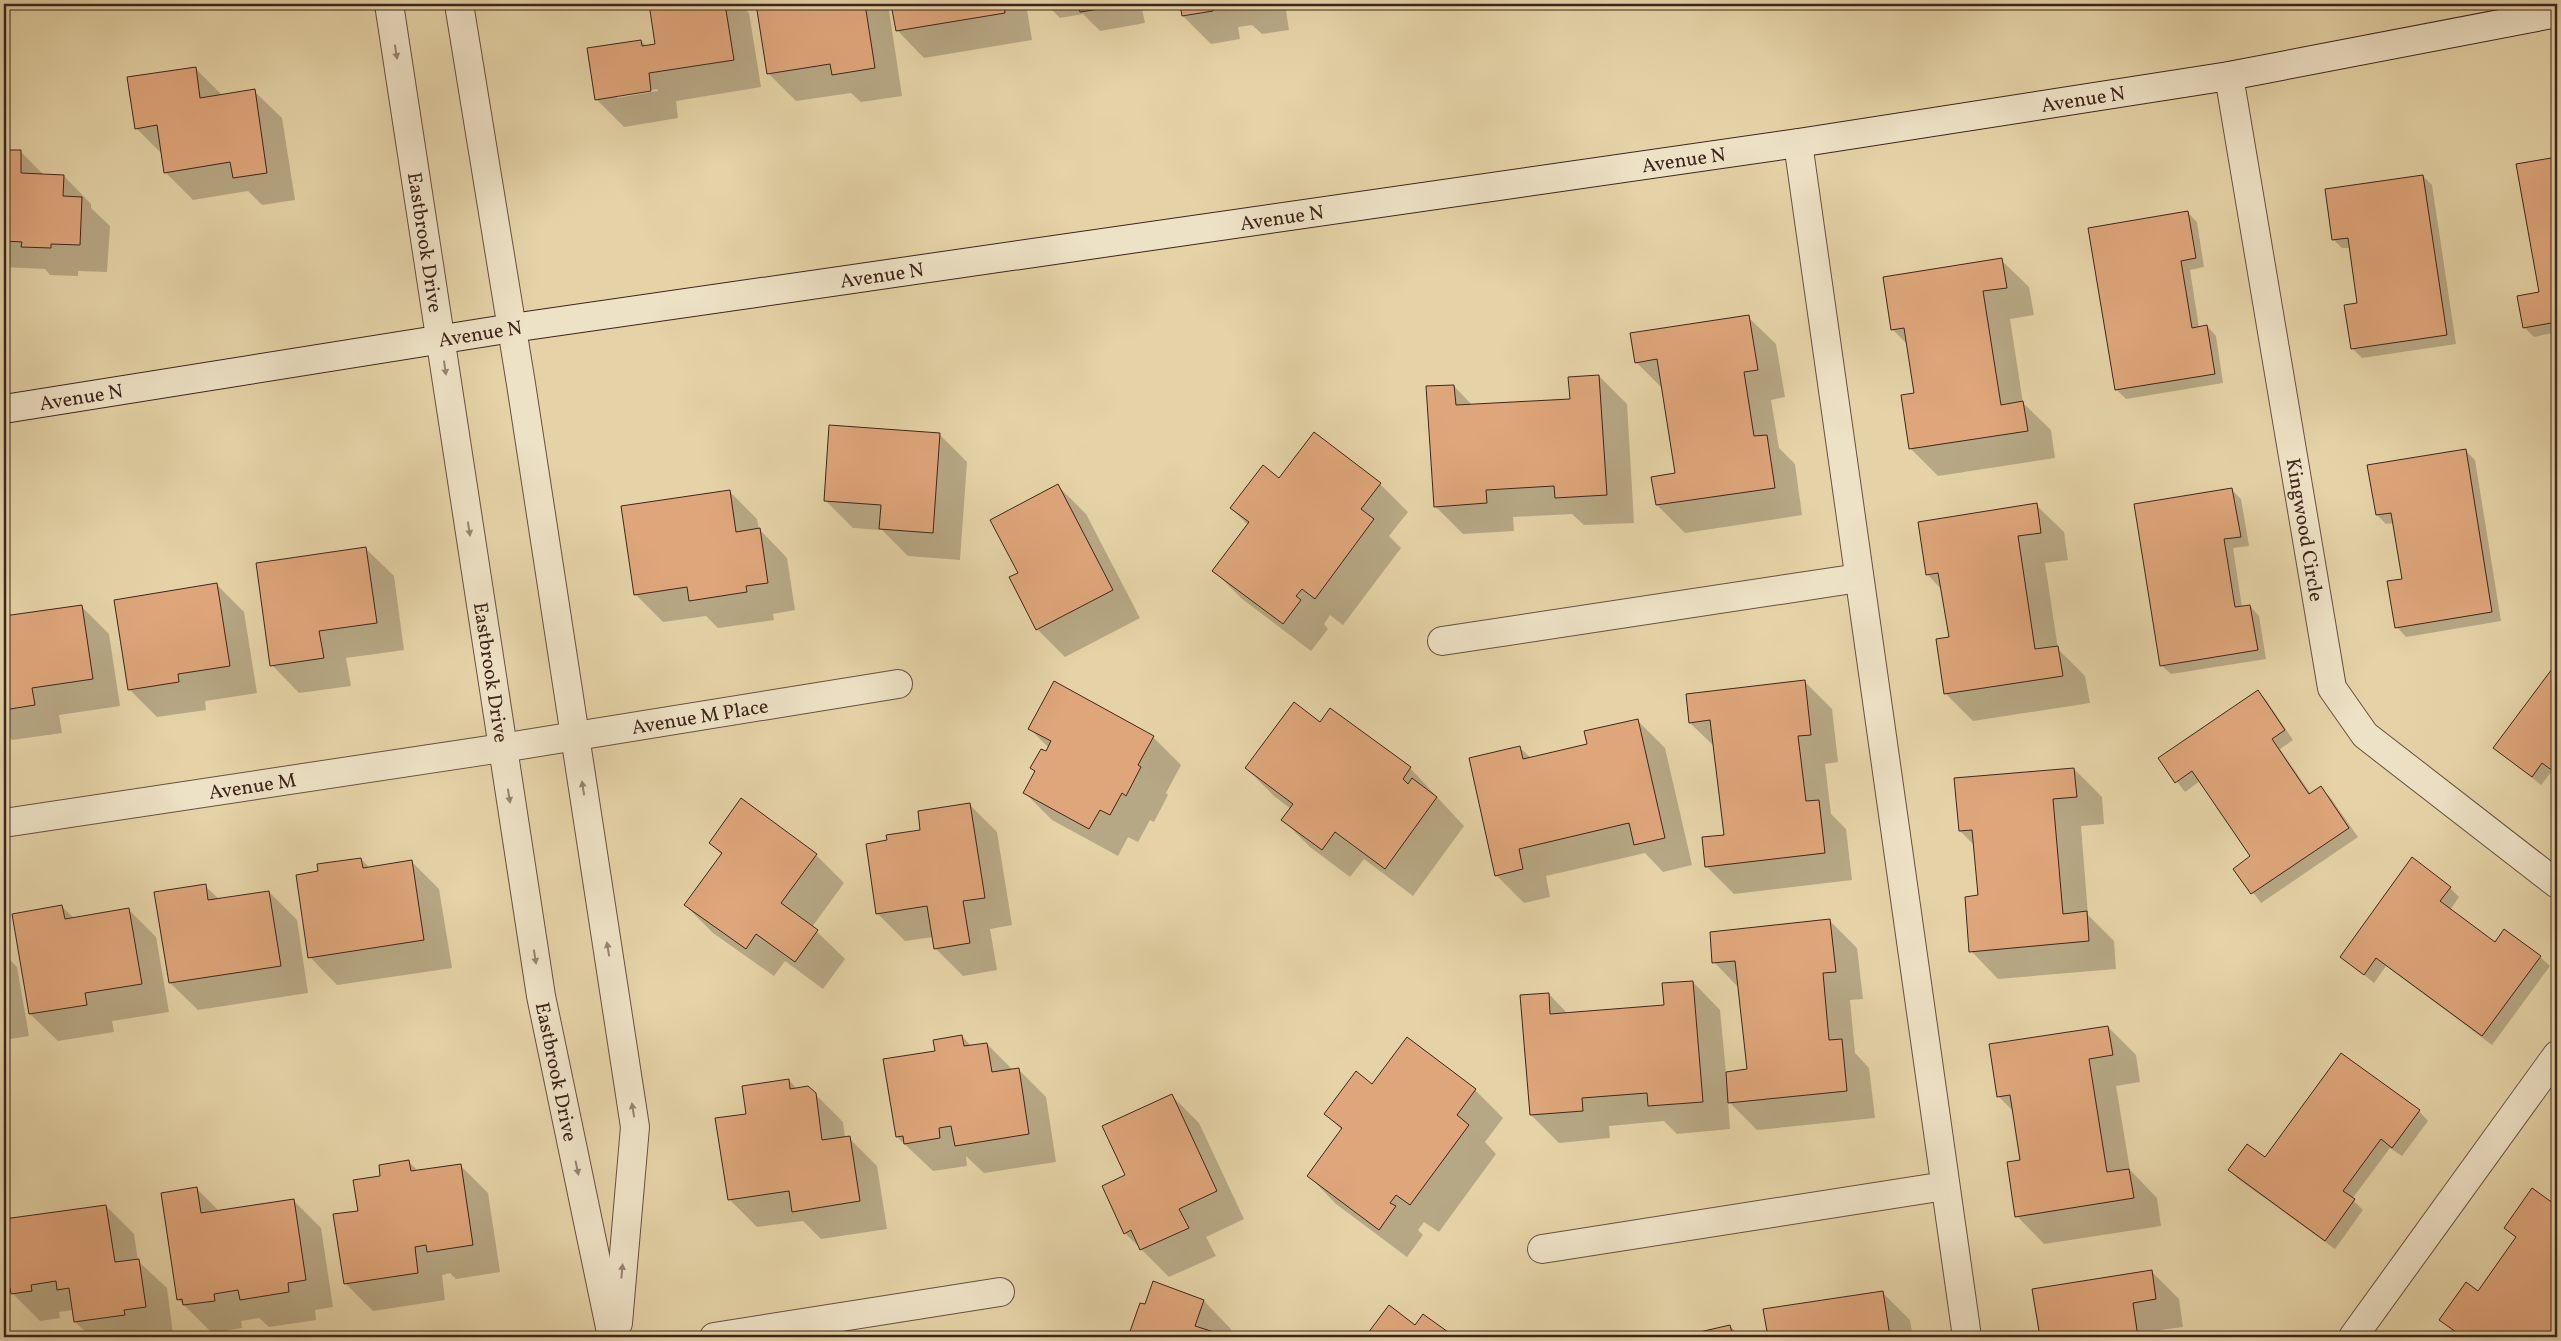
<svg xmlns="http://www.w3.org/2000/svg" width="2561" height="1341" font-family="Vollkorn,serif">
<style>
.shadow{fill:#0003;fill-rule:evenodd}
.building{fill:#dfa67b;stroke:#3e251c}
.lines{fill:none;stroke-linecap:round;stroke-linejoin:round}
.street-casing{stroke:#68503f;stroke-width:30}
.secondary-casing{stroke:#3e251c;stroke-width:30}
.street{stroke:#eee2c6;stroke-width:28}
.secondary{stroke:#eee2c6;stroke-width:28}
.oneway{fill:#968471}
.labels{text-anchor:middle;stroke-width:4;stroke-linejoin:round;paint-order:stroke}
.street-label{font-size:20px;fill:#3e251c;stroke:#eee2c6}
</style>
<rect width="100%" height="100%" fill="#e5d3a7"/>
<filter id="stains"><feTurbulence type="fractalNoise" baseFrequency=".004" numOctaves="4"/><feColorMatrix values="0 0 0 0 .2 0 0 0 0 .09 0 0 0 0 .02 0 0 0 .5 -.17"/></filter>
<radialGradient id="worn" r=".72"><stop offset=".6" stop-color="#630" stop-opacity="0"/><stop offset="1" stop-color="#630" stop-opacity=".3"/></radialGradient>
<!-- shadow -->
<path class="shadow" d="M650,4h90l9,9 12,74 -85,14 2,17 -54,9 -28,-28 45,-58 6,6 10,-2zM657,89l1,2 -41,7v-3z
M758,4h130l14,92 -41,6 -10,-9 -55,8 -28,-28z
M892,4h134l6,36 -108,18 -27,-28z
M1046,4h95l4,19 -45,8 -17,-17 -23,4z
M1181,4h104l4,26 -27,4 -10,-9 -14,2 2,12 -29,5 -28,-28z
M195,68l28,28 31,-5 28,27 13,82 -33,5 -14,-14 -55,9 -28,-28 -2,-17 -27,-27z
M4,151l17,1 23,23 20,1 27,28v4l19,18 -3,46 -29,-1v5l-28,-1 -5,-6 -41,-2z
M2557,158v174l-23,5 -10,-10 16,-34 -23,-128z
M2423,176l9,9 24,159 -94,14 -10,-10 7,-44 -9,-56h-8l-9,-9z
M2188,213l9,9 7,45 -14,3 9,58 8,-2 9,10 7,47 -97,16 -10,-10z
M2001,260l28,27 5,28 -24,4 13,84 28,27 4,28 -117,18 -28,-28 6,-54 -8,-49 -16,-16z
M1748,317l28,27 9,53 -14,3 8,48 16,16 7,51 -117,18 -28,-28 -4,-27 23,-4 -13,-85 -27,-27z
M1599,376l28,28 7,119 -50,2 -12,-11 -59,3 1,14 -51,3 -28,-28 19,-120 19,20 98,-6z
M939,434l28,28 -7,98 -52,-4 -26,-26 -29,-2 -28,-28z
M2465,450l10,10 26,161 -95,16 -9,-10 6,-47 -9,-57 -8,1 -9,-9z
M1279,480l101,4 28,28 -19,24 12,12 -58,77 -13,-10 -6,9 4,5 -17,22 -70,-53 -28,-28 35,-45 -17,-17z
M1058,486l28,28 54,104 -75,39 -28,-28 -18,-56z
M2232,490l9,9 8,47 -16,2 9,59 8,-1 9,10 7,43 -95,15 -10,-9z
M729,491l28,28 2,10 28,29 8,52 -22,4 1,6 -56,8 -12,-12 -43,6 -28,-28z
M2036,505l28,27 4,28 -23,3 13,86 27,27 5,27 -117,18 -28,-28 5,-55 -8,-48 -15,-16z
M366,549l28,27 10,74 -58,8 5,28 -52,7 -27,-28z
M217,585l27,27 13,81 -52,8 1,9 -49,7 -27,-27z
M81,606l28,28 11,72 -61,9 3,18 -50,7 -8,-9v-114z
M2552,670l5,4v101l-5,-4 -11,14 -46,-37z
M1804,681l28,28 6,53 -13,2 6,50 15,15 6,51 -118,14 -28,-28 20,-30 -11,-89 -25,-24z
M2258,691l9,10 26,39 -13,9 31,45 10,-6 9,9 28,40 -97,66 -26,-34 17,-12 -52,-76 -15,11 -26,-34z
M1330,709l80,59 54,58 -51,70 -49,-37 -14,18 -40,-30 -27,-27 8,-11 -17,-13 -28,-28 74,-45z
M1637,720l28,28 27,117 -29,7 -18,-19 -99,23 4,21 -26,6 -28,-28 24,-127 11,10 57,-13z
M1030,729l123,8 28,28 -15,28 2,2 -14,27 -4,-2 -12,22 -10,-5 -10,19 -66,-36 -27,-27 11,-21 -4,-4 17,-20z
M2074,769l28,28 2,27 -23,2 7,89 26,26 2,28 -118,10 -27,-28 8,-54 -5,-52 -14,-14z
M969,804l28,28 15,93 -22,4 7,41 -34,6 -28,-28 -2,-11 -28,4 -28,-28 44,-82z
M710,843l106,12 28,28 -32,44 33,32 -22,30 -38,-28 -11,15 -61,-43 -28,-28 37,-50z
M361,859l9,9 41,-7 28,28 13,79 -115,17 -27,-28 10,-85z
M205,886l15,14 49,-8 28,28 11,73 -110,17 -28,-27z
M2450,888l9,9 -9,13 46,34 44,13 10,9 -58,79 -106,-79 -12,17 -33,-27z
M62,907l12,11 54,-9 28,28 13,75 -57,9 2,11 -56,9 -28,-27z
M1829,920l28,28 6,51 -13,1 5,53 14,15 6,50 -118,12 -29,-29 2,28 -53,5 -13,-13 -55,5 1,12 -51,5 -28,-28 18,-121 19,20 97,-8 28,-24 27,28 6,63 22,-2 -9,-83 -25,-26z
M4,954l13,13 12,69 -25,4z
M2108,1027l28,28 4,27 -24,4 14,84 27,28 4,28 -117,18 -27,-28 5,-55 -8,-49 -16,-16z
M962,1036l10,11 15,-3 26,26 5,-1 28,28 10,65 -72,11 -18,-17 1,10 -34,5 -36,-34 39,-85z
M789,1080l8,9 18,5 28,28 2,16h4l28,28 10,63 -66,10 -18,-18 -46,6 -27,-27 17,-85z
M1475,1090l28,28 -18,24 11,12 -57,78 -15,-10 -6,8 5,5 -16,22 -71,-53 -27,-28 33,-46 -16,-16z
M1171,1095l28,28 45,96 -38,18 10,19 -47,21 -44,-44 2,-58z
M2419,1111l9,10 -26,35 -12,-8 -38,51 11,11 -28,39 -97,-70 -9,-9z
M409,1162l9,9 42,-6 28,28 12,79 -44,7 -6,-6 -8,2 3,25 -72,11 -28,-28 15,-71 22,-35z
M196,1188l24,24 73,-12 28,28 12,79 -18,3 1,10 -47,7 -10,-9 -18,3 1,7 -30,5 -34,-34z
M2532,1190l25,18v129h-95l-21,-17 38,-27 38,-55 -12,-10z
M106,1206l28,28 4,27 29,27 6,46 -22,3h-60l-16,-15 -1,-12 -15,2 1,6 -20,3 -33,-33 -3,-21v-46z
M2151,1271l28,28 4,28 -23,3 1,7h-120l-7,-47z
M1882,1292l28,28 3,17h-144l-4,-27z
M1204,1301l27,28 -3,8h-98l11,-32z
M1389,1307l27,20 8,-12 29,22h-86z
M4,1308l4,29h-4z
M1730,1326l11,11h-57z"/>
<!-- building -->
<path class="building" d="M649,4h76l9,56 -85,13 2,18 -56,9 -8,-52 54,-8 1,6 13,-2z
M756,4h109l10,64 -43,7 -2,-11 -63,10z
M891,4h113l1,9 -109,18z
M1078,4h48v1l-46,7z
M1180,4h32l1,7 -31,5z
M1233,4h22l-22,3z
M196,67l4,31 55,-9 12,84 -34,5 -3,-16 -66,11 -7,-48 -22,4 -8,-52z
M4,150h17v23l43,2 -1,21 19,1 -2,48 -29,-1v4l-30,-1 1,-5 -18,-1z
M2557,157v165l-34,6 -6,-32 22,-4 -23,-128z
M2423,175l24,160 -96,14 -7,-44 13,-2 -9,-65 -16,2 -7,-51z
M2188,211l8,47 -15,3 11,67 15,-3 8,49 -100,16 -27,-162z
M2002,258l5,30 -24,3 18,114 22,-4 5,30 -119,18 -8,-54 13,-2 -10,-65 -13,2 -8,-53z
M1749,315l9,55 -14,2 10,64 13,-1 8,53 -119,17 -5,-28 24,-4 -18,-114 -22,4 -5,-30z
M1599,375l8,120 -52,3 -1,-12 -68,4 1,13 -53,4 -8,-121 28,-1 2,20 114,-6 -2,-22z
M829,425l111,8 -7,100 -54,-4 2,-24 -57,-4z
M1314,432l67,51 -20,26 13,10 -59,80 -13,-10 -6,7 5,4 -18,24 -71,-53 37,-49 -19,-14 33,-43 16,13z
M2466,449l26,163 -97,16 -8,-47 15,-2 -11,-66 -15,2 -9,-50z
M1058,484l55,106 -77,40 -27,-53 9,-4 -28,-53z
M2232,488l9,49 -17,2 11,68 15,-2 8,45 -98,16 -26,-162z
M730,490l6,42 24,-4 8,55 -22,3 1,6 -58,9 -2,-14 -53,8 -13,-89z
M2037,503l4,30 -23,3 17,113 23,-3 5,30 -119,18 -8,-55 13,-2 -11,-64 -12,2 -8,-53z
M366,547l11,76 -58,8 5,27 -54,8 -14,-103z
M217,583l13,83 -52,8 1,8 -51,8 -14,-90z
M82,605l11,74 -61,9 3,17 -31,5v-94z
M2552,669l5,4v101l-15,-11 -10,14 -39,-29z
M1805,680l6,55 -13,1 8,65 13,-1 6,53 -120,14 -3,-30 22,-2 -14,-115 -21,3 -3,-29z
M1054,681l100,55 -16,29 3,2 -15,29 -4,-3 -12,22 -10,-5 -11,19 -66,-36 12,-22 -5,-3 11,-19 5,2 5,-10 -23,-12z
M2258,690l27,40 -13,9 37,55 12,-8 28,42 -98,66 -18,-25 17,-13 -58,-85 -17,12 -17,-25z
M1294,702l26,20 10,-14 81,59 -8,12 5,5 4,-6 25,19 -52,72 -50,-37 -13,18 -41,-30 12,-16 -48,-36z
M1638,719l27,119 -31,7 -5,-22 -110,26 4,20 -28,7 -26,-118 51,-12 3,13 64,-15 -3,-13z
M2074,768l3,29 -24,2 10,115 24,-3 2,30 -120,11 -4,-55 13,-2 -6,-65 -13,1 -5,-53z
M741,798l76,56 -36,49 37,27 -23,32 -39,-28 -10,15 -62,-44 38,-52 -13,-10z
M970,803l15,95 -22,3 7,42 -36,6 -7,-43 -51,8 -10,-70 21,-4 -1,-5 34,-5 -2,-19z
M2412,857l39,30 -11,14 55,41 9,-13 37,27 -59,80 -106,-78 -12,17 -24,-18z
M361,858l2,10 49,-8 12,80 -116,18 -12,-83 22,-4 -1,-7z
M206,884l2,16 61,-9 12,75 -112,17 -15,-91z
M62,905l3,14 64,-11 13,76 -57,9 2,12 -58,9 -17,-100z
M1830,919l6,53 -13,1 6,67 13,-1 5,52 -119,12 -2,-31 21,-3 -12,-108 -23,2 -2,-31z
M1693,981l10,121 -55,4 -1,-13 -65,5 1,13 -53,4 -10,-120 29,-2 1,21 114,-9 -2,-22z
M2108,1026l5,29 -24,4 18,113 22,-3 5,29 -119,19 -8,-55 13,-2 -10,-65 -13,2 -8,-53z
M962,1035l2,11 23,-3 5,29 27,-4 10,66 -74,12 -4,-20 -12,2 1,10 -36,6 -1,-8 -7,1 -13,-78 52,-8 -2,-11z
M1407,1037l69,52 -19,26 12,10 -59,80 -14,-10 -6,8 6,3 -17,24 -72,-54 35,-48 -18,-14 32,-43 16,13z
M2341,1053l79,57 -28,38 -11,-9 -38,52 12,8 -30,42 -97,-71 19,-26 18,13z
M789,1079l1,10 18,-3 8,7 6,47 28,-4 10,65 -68,11 -3,-21 -61,9 -13,-82 31,-4 -4,-28z
M1172,1094l45,97 -38,18 10,19 -49,22 -9,-20 -7,4 -22,-48 23,-11 -23,-49z
M409,1160l2,11 50,-7 12,81 -46,7 -1,-7 -11,2 3,26 -74,11 -11,-70 25,-3 -5,-31 27,-4 -1,-11z
M197,1187l4,26 93,-14 12,81 -18,3 1,9 -49,8 -2,-10 -24,4 1,7 -32,4 -1,-6 -5,1 -16,-107z
M2532,1188l25,18v118l-9,13h-85l-24,-17 27,-38 12,9 38,-54 -12,-9z
M106,1205l9,57 24,-3 7,48 -22,3 1,5 -51,7 -5,-34 -12,2 -1,-9 -25,4 1,6 -21,3 -1,-6h-4l-2,-12v-57z
M2152,1270l4,29 -23,4 5,34h-98l-8,-48z
M1153,1281l51,19 -9,26 25,8 -1,3h-91l12,-34 5,1z
M1883,1291l7,46h-122l-5,-28z
M1389,1305l26,20 8,-11 32,23h-90z
M1730,1325l3,12h-55z"/>
<g class="lines">
<defs>
<g id="street">
<path id="s1" d="M389,4l152,992 71,341"/>
<path d="M459,4l62,380 114,743 -17,196"/>
<path id="s2" d="M2229,76l103,612 33,47 192,149"/>
<path d="M1798,143l169,1194"/>
<path d="M1442,641l417,-63"/>
<path id="s3" d="M4,823l498,-75 396,-64"/>
<path d="M1542,1249l403,-63"/>
<path d="M714,1337l286,-45"/>
<path d="M2353,1337l204,-282"/>
</g>
<g id="secondary">
<path id="s4" d="M4,409l508,-81 1286,-185 431,-67 328,-63"/>
</g>
</defs>
<!-- street casing -->
<use href="#street" class="street-casing"/>
<!-- secondary casing -->
<use href="#secondary" class="secondary-casing"/>
<!-- street -->
<use href="#street" class="street"/>
<!-- secondary -->
<use href="#secondary" class="secondary"/>
</g>
<!-- one-way arrows -->
<defs><path id="oneway-solid" d="M-6-.8H1V-3.2L6.5 0L1 3.2V.8H-6Z" transform="scale(1.25)"/></defs>
<g class="oneway">
<use href="#oneway-solid" transform="translate(396 52) rotate(81)"/>
<use href="#oneway-solid" transform="translate(445 368) rotate(82)"/>
<use href="#oneway-solid" transform="translate(469 529) rotate(81)"/>
<use href="#oneway-solid" transform="translate(583 788) rotate(-99)"/>
<use href="#oneway-solid" transform="translate(509 796) rotate(81)"/>
<use href="#oneway-solid" transform="translate(608 949) rotate(-99)"/>
<use href="#oneway-solid" transform="translate(535 957) rotate(81)"/>
<use href="#oneway-solid" transform="translate(633 1110) rotate(-99)"/>
<use href="#oneway-solid" transform="translate(577 1168) rotate(78)"/>
<use href="#oneway-solid" transform="translate(622 1271) rotate(-85)"/>
</g>
<g class="labels">
<!-- street labels -->
<g class="street-label">
<text dy="7" stroke="none"><textPath href="#s4" startOffset="2102">Avenue N</textPath></text>
<text dy="7" stroke="none"><textPath href="#s4" startOffset="1698">Avenue N</textPath></text>
<text dy="7" stroke="none"><textPath href="#s4" startOffset="1292">Avenue N</textPath></text>
<text dy="7" stroke="none"><textPath href="#s1" startOffset="241">Eastbrook Drive</textPath></text>
<text dy="7" stroke="none"><textPath href="#s4" startOffset="888">Avenue N</textPath></text>
<text dy="7" stroke="none"><textPath href="#s4" startOffset="482">Avenue N</textPath></text>
<text dy="7" stroke="none"><textPath href="#s4" startOffset="78">Avenue N</textPath></text>
<text dy="7" stroke="none"><textPath href="#s2" startOffset="460">Kingwood Circle</textPath></text>
<text dy="7" stroke="none"><textPath href="#s1" startOffset="676">Eastbrook Drive</textPath></text>
<text dy="7" stroke="none"><textPath href="#s3" startOffset="704">Avenue M Place</textPath></text>
<text dy="7" stroke="none"><textPath href="#s3" startOffset="251">Avenue M</textPath></text>
<text dy="7" stroke="none"><textPath href="#s1" startOffset="1081">Eastbrook Drive</textPath></text>
</g>
</g>
<!-- margin -->
<rect width="2561" height="1341" fill="none" stroke="#e5d3a7" stroke-width="20"/>
<rect x="5" y="5" width="2551" height="1331" fill="none" stroke="#3e251c" stroke-width="2.5"/>
<rect x="10" y="10" width="2541" height="1321" fill="none" stroke="#3e251c"/>
<rect width="100%" height="100%" filter="url(#stains)"/>
<rect width="100%" height="100%" fill="url(#worn)"/>
</svg>
